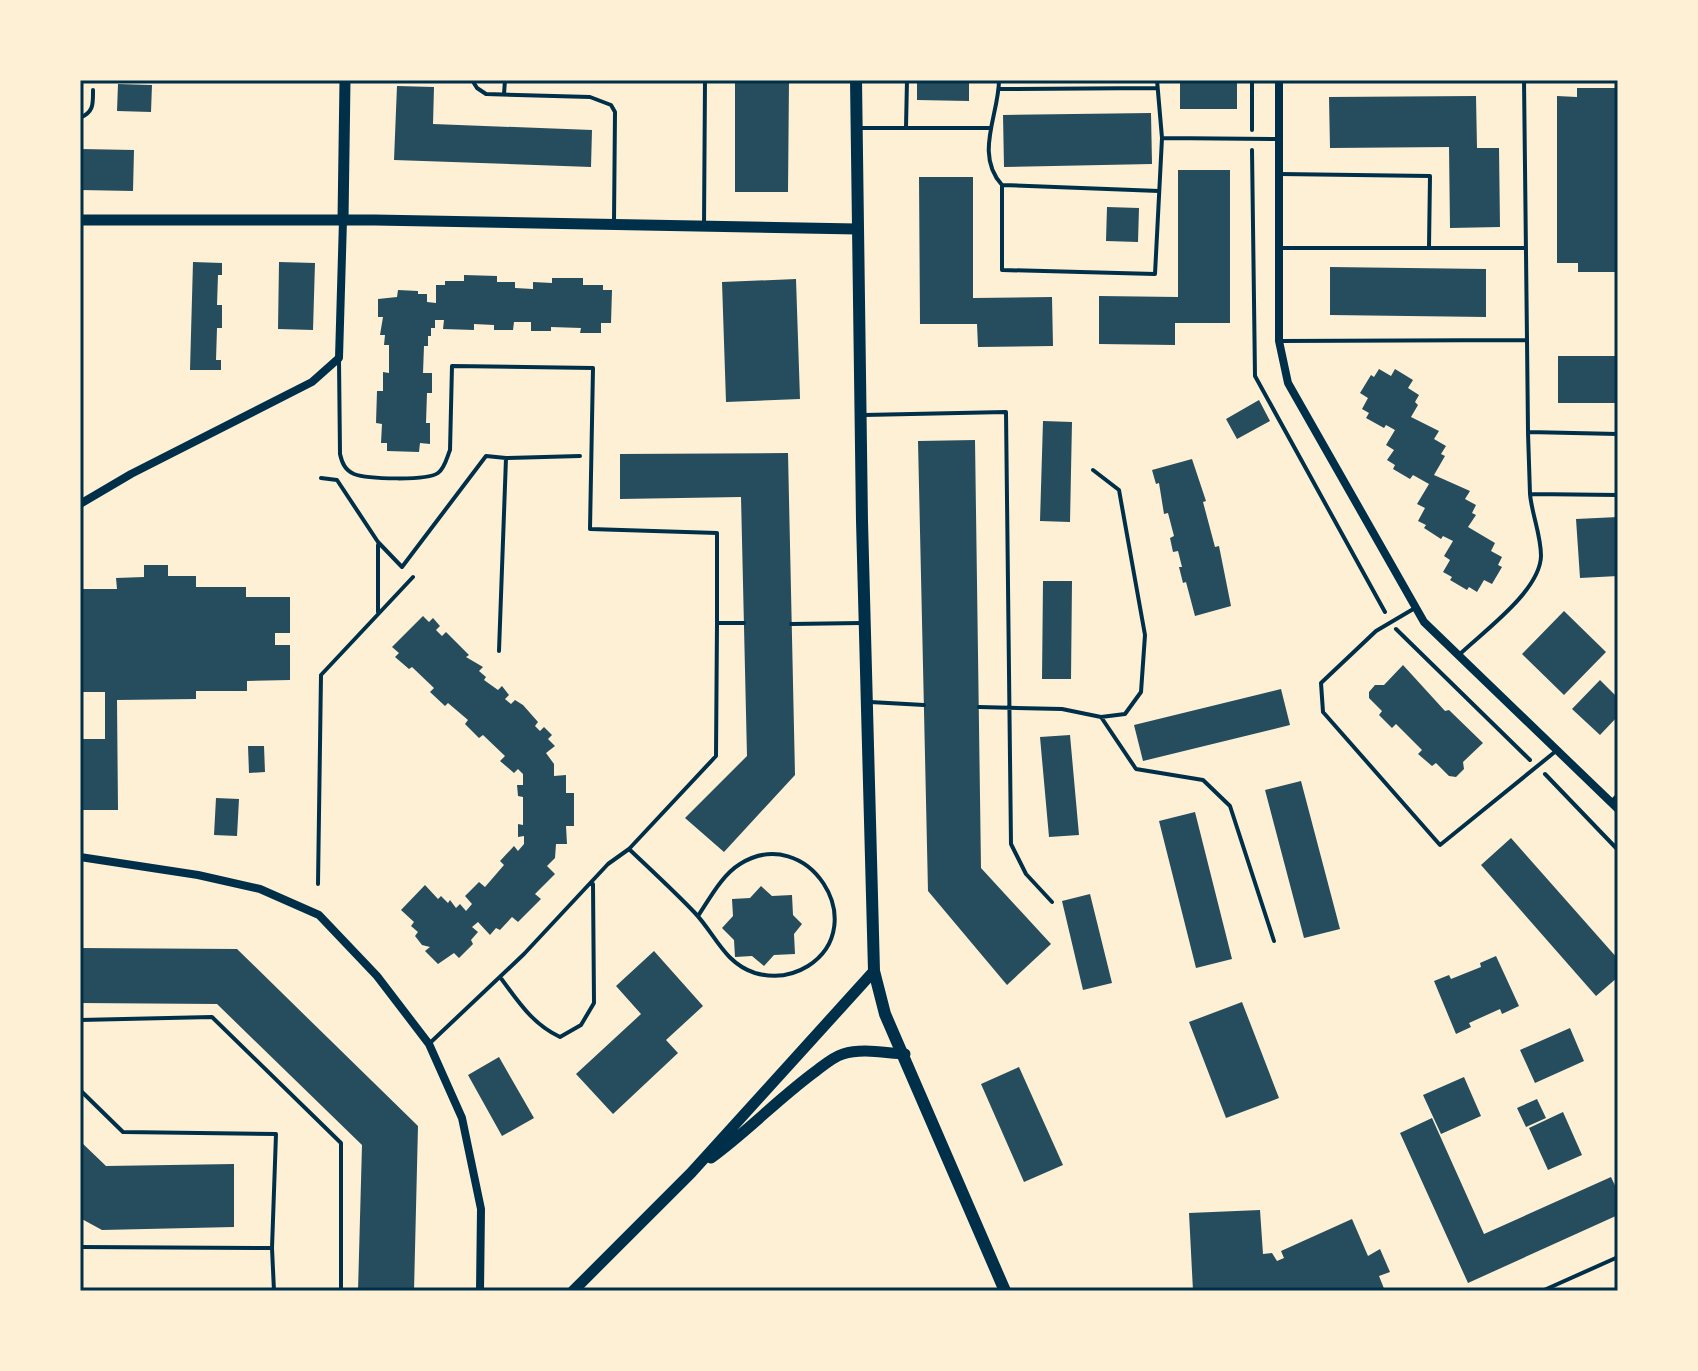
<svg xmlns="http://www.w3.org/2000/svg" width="1698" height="1371" font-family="Ubuntu,sans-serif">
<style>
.building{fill:#264d5e}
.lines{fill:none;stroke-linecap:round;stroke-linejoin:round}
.path{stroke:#003049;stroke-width:4}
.service{stroke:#003049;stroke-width:4}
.minor{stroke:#003049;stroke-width:8}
.tertiary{stroke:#003049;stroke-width:11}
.secondary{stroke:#003049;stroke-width:12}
.neatline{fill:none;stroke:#003049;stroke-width:3}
</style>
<rect width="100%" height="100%" fill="#fdf0d5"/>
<!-- building -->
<path class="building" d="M735,80h54l-1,112h-53z
M917,80h52v21l-52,-1z
M1180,80h57v29h-57z
M118,84l34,1 -1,27 -34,-1z
M397,86l37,1 -1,37 159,6 -1,37 -197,-7z
M1577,88h41v184h-40v-9h-21v-167l20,1z
M1476,96l1,52h22l1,79 -50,1 -1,-81 -119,1 -1,-51z
M1151,113l1,51 -148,3 -1,-52z
M80,149l54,1 -1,41 -53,-1z
M1178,170h52v153h-55v22l-76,-1v-48l79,1z
M919,177h54v121l79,-1 1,49 -75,1 -1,-23h-57z
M1107,207l32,1 -1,34 -32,-1z
M193,262l29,1v12h-4l-1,30h5v23h-5l-1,32h5v10h-31z
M279,262l36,1 -2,67 -35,-1z
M1330,267l156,2v48l-156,-2z
M464,275l33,1v6h18v6l18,1v-7l19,1v-5h31v7h20v5h9l-1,33h-10v10h-21l1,-5 -30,-1v4h-20v-9h-17l-1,8h-19v-5l-20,-1v6l-31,-1 1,-9h-9v8h-4v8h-3v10h-4l-1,27h9v20h-5l-1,30h4v21l-10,-1 -1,9 -32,-1v-8h-6l1,-19 -6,-1 1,-32h6v-19l6,1v-28h-5l1,-10h-5l3,-18h-5v-18l19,-2 1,-7 20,1v3h9v8l9,1v-18h9v-4h19z
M796,279l4,120 -74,3 -4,-120z
M1558,356h60v47h-60z
M1379,369l12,7 4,-7 18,11 -5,8 11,7 -4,7 3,3 -7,12 28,14 -5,8 12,7 -5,8 4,2 -11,19 36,16 -5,8 11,6 -4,8 4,2 -8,12 27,16 -4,8 11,6 -4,8 4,2 -10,17 -8,-4 -7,12 -8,-5 -2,3 -17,-10 2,-3 -9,-5 7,-12 -6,-4 9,-15 -10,-5 -2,3 -17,-11 2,-3 -8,-4 7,-13 -8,-4 12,-20 -16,-9 -3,4 -17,-10 2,-4 -8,-5 7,-10 -8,-5 9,-15 -9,-5 -2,3 -18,-10 3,-5 -7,-4 6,-11 -8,-5 11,-18 3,2z
M1259,400l11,21 -33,18 -11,-20z
M1043,421l29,1 -2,100 -30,-1z
M975,440l6,428 70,76 -44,41 -79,-94 -10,-450z
M788,453l7,322 -71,77 -39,-34 62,-62 -6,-259 -121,2v-45z
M1192,459l14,42 -3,1 12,45 4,-1 12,60 -36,10 -9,-34 -3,1 -4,-16h3l-4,-16 -5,1 -3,-14 4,-2 -6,-23 -4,1 -5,-31 -3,1 -4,-14z
M1618,517v59l-38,2 -4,-59z
M144,565h24v11h28v11h50v10h44v36h-15v12h15v35l-43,1v10h-51v8l-79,1 1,110h-38v-71h25v-47h-25v-103h37l-1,-11 28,-1z
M1043,581h29l-1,98h-29z
M1564,611l42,41 -42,43 -42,-41z
M423,616l6,6 4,-4 7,8 -4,4 6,6 4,-4 23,23 -3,2 17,10 -4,4 7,6 -2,3 14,10 4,-4 7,9 -4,4 6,5 4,-4 8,5 15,17 -3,4 5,5 4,-4 8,8 -4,4 7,7 -9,7 8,11v12l12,-1v18h8v33h-8l1,18h-11l-1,14 -8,8 8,8 -20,20 6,5 -23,23 -6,-5 -12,13 -4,-2 -6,7 -12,-13 -6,5 6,5 -7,8 2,4 -14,14 -5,-5 -16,11 -13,-13 5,-4 -8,-2 -7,-9 3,-4 -7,-6 3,-4 -13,-12 24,-25 13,14 3,-3 7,7 2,-3 6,8 4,-4 6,7 6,-7 -7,-8 14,-14 6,5 19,-22 -4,-4 14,-15 4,5 6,-7v-8l-6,1v-13l5,1v-28l-5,-1 -1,-11h6v-11l-5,-5 -4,4 -14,-12 5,-5 -22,-21 -4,3 -14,-14 3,-4 -20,-17 -3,3 -15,-14 4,-4 -22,-21 -3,2 -14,-12 4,-4 -7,-6z
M1403,665l42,46 4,-1 34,33 -20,19 1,7 -8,8 -7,-1 -13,-13 -4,3 -14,-12 4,-4 -26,-26 -4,4 -13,-13 3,-4 -13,-13v-6l6,-7h9z
M1600,680l18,18v18l-18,19 -28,-26z
M1281,689l9,36 -147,36 -9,-36z
M1070,735l9,100 -30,2 -9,-100z
M248,746h16l1,26 -16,1z
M1301,781l39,148 -36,9 -39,-148z
M216,798l23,1 -2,37 -23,-1z
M1195,812l37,147 -36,9 -37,-147z
M1511,838l107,121v18l-22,19 -115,-131z
M761,886l11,10 20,-1 1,20 9,9 -8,10 1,20 -21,1 -10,11 -12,-10 -17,1 -1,-17 -12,-12 11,-12 -1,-17 18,-1z
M1090,894l22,89 -29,7 -21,-89z
M80,948l157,1 181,177 -4,165h-56l4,-146 -145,-141 -137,-1z
M654,951l49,55 -37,34 12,13 -65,61 -37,-40 65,-60 -25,-28z
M1496,956l23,50 -17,8 -2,-5 -31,14 2,4 -15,7 -22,-53 15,-6 2,4 30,-12 -1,-4z
M1242,1002l37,96 -53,20 -37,-96z
M1570,1028l14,33 -49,22 -15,-33z
M499,1057l35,61 -32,18 -34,-61z
M1019,1067l44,98 -39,17 -43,-98z
M1464,1077l17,39 -40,18 -18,-39z
M1537,1099l9,19 -20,9 -9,-19z
M1563,1112l19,43 -34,15 -19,-42z
M1432,1118l52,116 127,-57 7,15v23l-150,68 -68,-150z
M80,1141l26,25 128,-2v63l-132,3 -22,-12z
M1260,1210l3,44 9,-1 5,8 7,-3 -3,-7 71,-32 16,37 12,-7 10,23 -11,4 6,15h-192l-4,-78z"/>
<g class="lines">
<!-- path -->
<path class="path" d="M1252,80v50
M1252,150l3,226 130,236
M321,478l16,2 41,62 24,25 84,-111 20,2 74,-2
M378,545v67
M1396,629l134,131
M499,651l7,-193
M1545,774l73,76
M318,884l3,-209 92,-98"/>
<!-- service -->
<path class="service" d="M472,80l5,8 9,6 104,3 21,8 4,7 -1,109
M999,80c0,35 -25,74 3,105v85l153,4 7,-136 -5,-58
M1524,80l3,260
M999,89l157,-1
M504,94l1,-14
M80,118c14,-6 13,-14 13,-28
M906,127l1,-47
M859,128h130
M1162,138l116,1
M1280,174l150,2 -1,71
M1002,185l157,6
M704,225l1,-145
M1279,248h246
M1279,341l248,-1 1,92 90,2
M339,361l1,93c2,9 5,16 14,20 13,5 73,7 84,-1 7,-5 9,-16 12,-23l2,-84 141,2 -3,161 127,4v90
M864,415l142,-3 5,432 15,30 26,28
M1528,433l2,61 88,1
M1093,470l26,20 26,145 -4,57 -16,22 -24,3
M1415,608l-39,23 -55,52 2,29 117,133 116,-94
M791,624l70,-1
M1460,654c24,-23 80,-63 81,-98 0,-21 -9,-41 -11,-62
M870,702l54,3
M979,707l83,2 39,8 35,52 67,11 27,26 44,135
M1611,802l7,-7
M698,916c12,-18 24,-41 42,-52 67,-42 133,60 68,102 -16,10 -35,12 -53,7 -31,-10 -40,-39 -60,-60 -21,-22 -44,-43 -66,-64l87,-93 1,-133h27
M500,977c18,24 32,47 60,60l21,-12 13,-22 -1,-119
M80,1020l132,-3 129,126v148
M431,1042l93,-88 84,-90 21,-15
M80,1090l43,42 153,2 -4,114 2,43
M80,1247l192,1
M1542,1291l76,-34"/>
<!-- minor -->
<path class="minor" d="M1279,80v261l9,42 136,239 194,187
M80,504l51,-30 181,-92 27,-24 4,-138
M80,857l118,18 62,14 59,26 58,61 52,68 33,74 19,91 -1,82"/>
<!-- tertiary -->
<path class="tertiary" d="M80,220h295l482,9
M343,220l2,-140
M711,1158c37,-27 68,-60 105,-87 8,-6 17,-14 27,-17 19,-6 42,-1 62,0
M573,1291l118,-118 183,-202"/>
<!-- secondary -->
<path class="secondary" d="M856,80l6,441 12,450 11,43 120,277"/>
</g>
<!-- border -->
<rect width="1698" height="1371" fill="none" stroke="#fdf0d5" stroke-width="164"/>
<rect x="82" y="82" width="1534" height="1207" class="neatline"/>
</svg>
